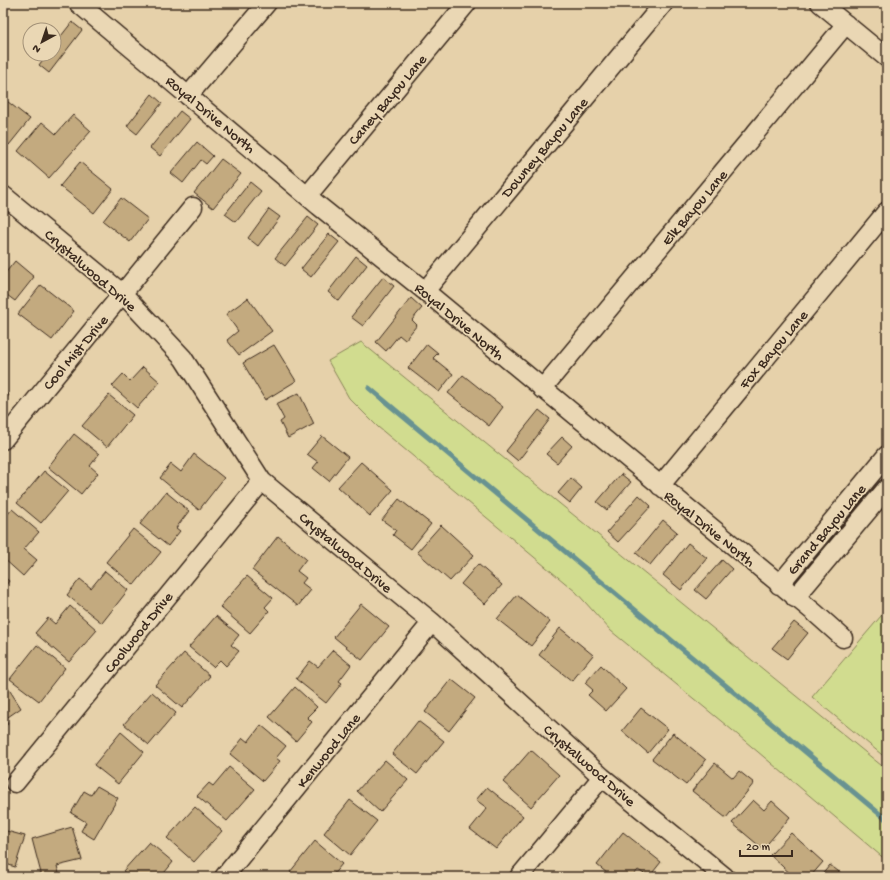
<svg xmlns="http://www.w3.org/2000/svg" width="890" height="880" font-family="'Gochi Hand',sans-serif">
<style>
.green{fill:#d1dc8f;stroke:#868356}
.lines{fill:none;stroke-linecap:round;stroke-linejoin:round}
.stream{stroke:#689291;stroke-width:5}
.building{fill:#c3aa7f;stroke:#3b2a1e}
.minor-casing{stroke:#3b2a1e;stroke-width:21}
.minor{stroke:#ead7b4;stroke-width:18}
.labels{text-anchor:middle;stroke-width:3.5;stroke-linejoin:round;paint-order:stroke}
.street-label{font-size:15px;fill:#3b2a1e;stroke:#ead7b4}
</style>
<rect width="100%" height="100%" fill="#e6d1aa"/>
<filter id="ink" filterUnits="userSpaceOnUse"><feTurbulence type="fractalNoise" baseFrequency=".025" numOctaves="2"/><feDisplacementMap in="SourceGraphic" scale="8" xChannelSelector="R" yChannelSelector="G"/><feConvolveMatrix kernelMatrix="1 2 1 2 8 2 1 2 1" color-interpolation-filters="sRGB"/></filter>
<g filter="url(#ink)">
<!-- green -->
<path class="green" d="M361,342l526,428v91l-155,-131 -121,-99 -35,-39 -198,-165 -29,-29 -21,-37z
M887,609v150l-75,-62z"/>
<g class="lines">
<!-- stream -->
<path class="stream" d="M369,388l518,432"/>
</g>
<!-- building -->
<path class="building" d="M72,22l10,8 -33,43 -10,-8 8,-11h7v-9z
M152,94l10,9 -25,31 -10,-8z
M3,98l27,21 -21,26 -6,-5z
M180,111l10,8 -30,37 -10,-8z
M73,115l18,16 -42,47 -31,-27 24,-29 14,12z
M197,142l16,14 -7,8 -5,-4 -18,23 -12,-10z
M221,159l20,15 -28,34 -19,-15z
M80,162l33,27 -19,24 -34,-27z
M250,182l11,9 -25,31 -11,-8z
M121,198l27,21 -18,23 -27,-21z
M269,209l11,8 -22,29 -10,-8z
M308,217l10,8 -33,41 -10,-8z
M329,234l10,8 -28,35 -10,-8z
M356,256l11,9 -28,36 -11,-9z
M15,261l19,16 -19,24 -12,-9v-16z
M383,277l11,9 -31,40 -12,-9z
M41,285l33,26 -22,29 -34,-26z
M248,298l24,33 -33,24 -12,-15 11,-9 -12,-17z
M411,298l11,10 -10,12 5,5 -12,15 -6,-5 -13,16 -10,-9z
M427,344l11,9 -5,5 20,16 -14,18 -31,-24z
M274,345l22,36 -31,19 -22,-37z
M143,367l17,15 -23,26 -25,-22 11,-12 7,7z
M463,375l40,32 -14,19 -41,-33z
M3,391l6,4 -6,8z
M299,393l15,31 -26,14 -8,-16 4,-3 -8,-15z
M109,395l24,20 -26,32 -25,-21z
M539,410l11,9 -32,42 -12,-10z
M74,434l25,20 -9,12 8,7 -17,21 -33,-27z
M322,436l26,21 -19,24 -16,-13 5,-6 -11,-8z
M562,437l10,9 -15,17 -11,-9z
M194,454l30,24 -25,32 -39,-32 11,-14 10,8z
M361,462l32,28 -23,26 -32,-29z
M44,471l24,20 -27,32 -24,-20z
M621,474l10,8 -24,28 -10,-8z
M571,478l11,10 -12,15 -12,-10z
M166,492l23,19 -13,17 4,3 -12,15 -28,-22z
M639,495l12,11 -33,36 -11,-10z
M399,499l32,25 -20,25 -18,-14 3,-5 -14,-10z
M12,509l27,23 -15,17 13,11 -14,16 -20,-18v-38z
M663,520l14,12 -27,33 -14,-12z
M441,525l33,30 -24,26 -33,-29z
M133,529l28,23 -27,33 -28,-23z
M278,536l28,23 -9,12 9,7 -4,5 9,7 -13,16 -46,-36z
M688,543l19,15 -26,32 -18,-15z
M722,560l10,9 -26,30 -11,-9z
M478,564l24,21 -17,19 -24,-20z
M105,571l23,19 -26,33 -35,-28 13,-16 11,9z
M3,576l6,5 -6,8z
M247,576l26,22 -8,9 4,4 -19,22 -30,-26z
M517,595l33,27 -19,24 -34,-27z
M361,604l28,23 -27,33 -28,-23z
M70,606l27,24 -28,32 -34,-29 13,-15 7,6z
M216,616l23,19 -8,10 8,6 -13,15 -6,-6 -7,7 -24,-20z
M794,622l14,11 -21,26 -15,-11z
M560,628l33,27 -21,26 -33,-26z
M37,645l28,23 -26,33 -29,-22z
M333,650l18,15 -12,16 3,2 -16,20 -30,-24 14,-18 8,6z
M184,653l26,23 -28,32 -27,-23z
M601,665l25,24 -20,22 -18,-16 5,-5 -8,-7z
M451,679l24,19 -26,33 -24,-19z
M3,680l18,28 -16,11 3,5 -5,3z
M295,687l22,20 -10,10 5,5 -16,19 -27,-24z
M152,692l24,21 -27,32 -25,-21z
M641,708l27,21 -20,24 -26,-22z
M418,721l26,20 -27,33 -25,-20z
M261,725l25,21 -10,12 4,3 -17,20 -33,-27 13,-16 5,4z
M121,732l23,20 -26,32 -24,-19z
M673,733l33,27 -20,25 -34,-26z
M531,750l28,25 -28,32 -28,-25z
M385,760l23,20 -28,32 -23,-21z
M715,763l18,15 6,-7 15,12 -28,35 -34,-27z
M229,767l26,22 -28,32 -30,-25 12,-13 4,3z
M97,786l21,12 -24,41 -13,-8 5,-9 -15,-9 13,-22 7,4z
M487,787l36,29 -27,33 -26,-20 17,-21 -11,-8z
M350,800l27,21 -27,34 -26,-22z
M753,800l11,10 8,-9 18,16 -27,32 -31,-26z
M195,807l27,24 -28,31 -27,-24z
M72,827l10,33 -25,6 3,11h-18l-10,-38z
M3,830l22,6 -10,31 -12,-4z
M623,832l38,30 -12,15 -11,-7 -6,7h-20l-15,-12z
M791,833l32,29 -13,15h-16l-24,-22z
M315,841l27,23 -10,12 1,1h-37l-6,-5z
M149,842l24,20 -12,15h-31l-7,-6z
M830,865l16,12h-26z"/>
<g class="lines">
<defs>
<path id="minor" d="M78,3l241,203 106,85 390,322 28,25
M820,3l67,55
M188,96l79,-93
M3,195l120,99 60,64 79,123 170,141 170,155 123,100
M308,195l159,-192
M425,291l239,-288
M542,389l304,-365
M3,440l190,-233
M660,486l227,-275
M779,585l108,-130
M795,598l92,-110
M15,783l247,-302
M224,877l208,-255
M519,877l83,-100"/>
</defs>
<!-- minor casing -->
<use href="#minor" class="minor-casing"/>
<!-- minor -->
<use href="#minor" class="minor"/>
</g>
</g>
<g class="labels">
<!-- street labels -->
<g class="street-label">
<text transform="translate(387 99) rotate(-50)" y="5">Caney Bayou Lane</text>
<text transform="translate(211 114) rotate(40)" y="5">Royal Drive North</text>
<text transform="translate(544 147) rotate(-50)" y="5">Downey Bayou Lane</text>
<text transform="translate(694 207) rotate(-50)" y="5">Elk Bayou Lane</text>
<text transform="translate(91 270) rotate(41)" y="5">Crystalwood Drive</text>
<text transform="translate(460 321) rotate(40)" y="5">Royal Drive North</text>
<text transform="translate(773 349) rotate(-50)" y="5">Fox Bayou Lane</text>
<text transform="translate(75 352) rotate(-50)" y="5">Cool Mist Drive</text>
<text transform="translate(710 528) rotate(39)" y="5">Royal Drive North</text>
<text transform="translate(826 529) rotate(-50)" y="5">Grand Bayou Lane</text>
<text transform="translate(346 552) rotate(40)" y="5">Crystalwood Drive</text>
<text transform="translate(138 632) rotate(-51)" y="5">Coolwood Drive</text>
<text transform="translate(328 750) rotate(-51)" y="5">Kenwood Lane</text>
<text transform="translate(590 765) rotate(41)" y="5">Crystalwood Drive</text>
</g>
</g>
<!-- margin -->
<rect width="890" height="880" fill="none" stroke="#ead7b4" stroke-width="16"/>
<rect x="8" y="8" width="874" height="864" fill="none" stroke="#3b2a1e" stroke-width="1.5" filter="url(#ink)"/>
<!-- north arrow -->
<g transform="translate(42 42) rotate(220)"><circle r="19" fill="#ead7b4" stroke="#a49278"/>
<path d="M0-3L7 15L0 10L-7 15Z" fill="#3b2a1e"/>
<text y="-6" font-size="11" font-weight="bold" text-anchor="middle" fill="#3b2a1e">N</text>
</g>
<!-- scale -->
<path d="M740 850v6h52v-6" fill="none" stroke="#3b2a1e" stroke-width="2"/>
<text x="746" y="850" font-size="12" fill="#3b2a1e" stroke="#ead7b4" stroke-width="3" paint-order="stroke">20 m</text>
</svg>
